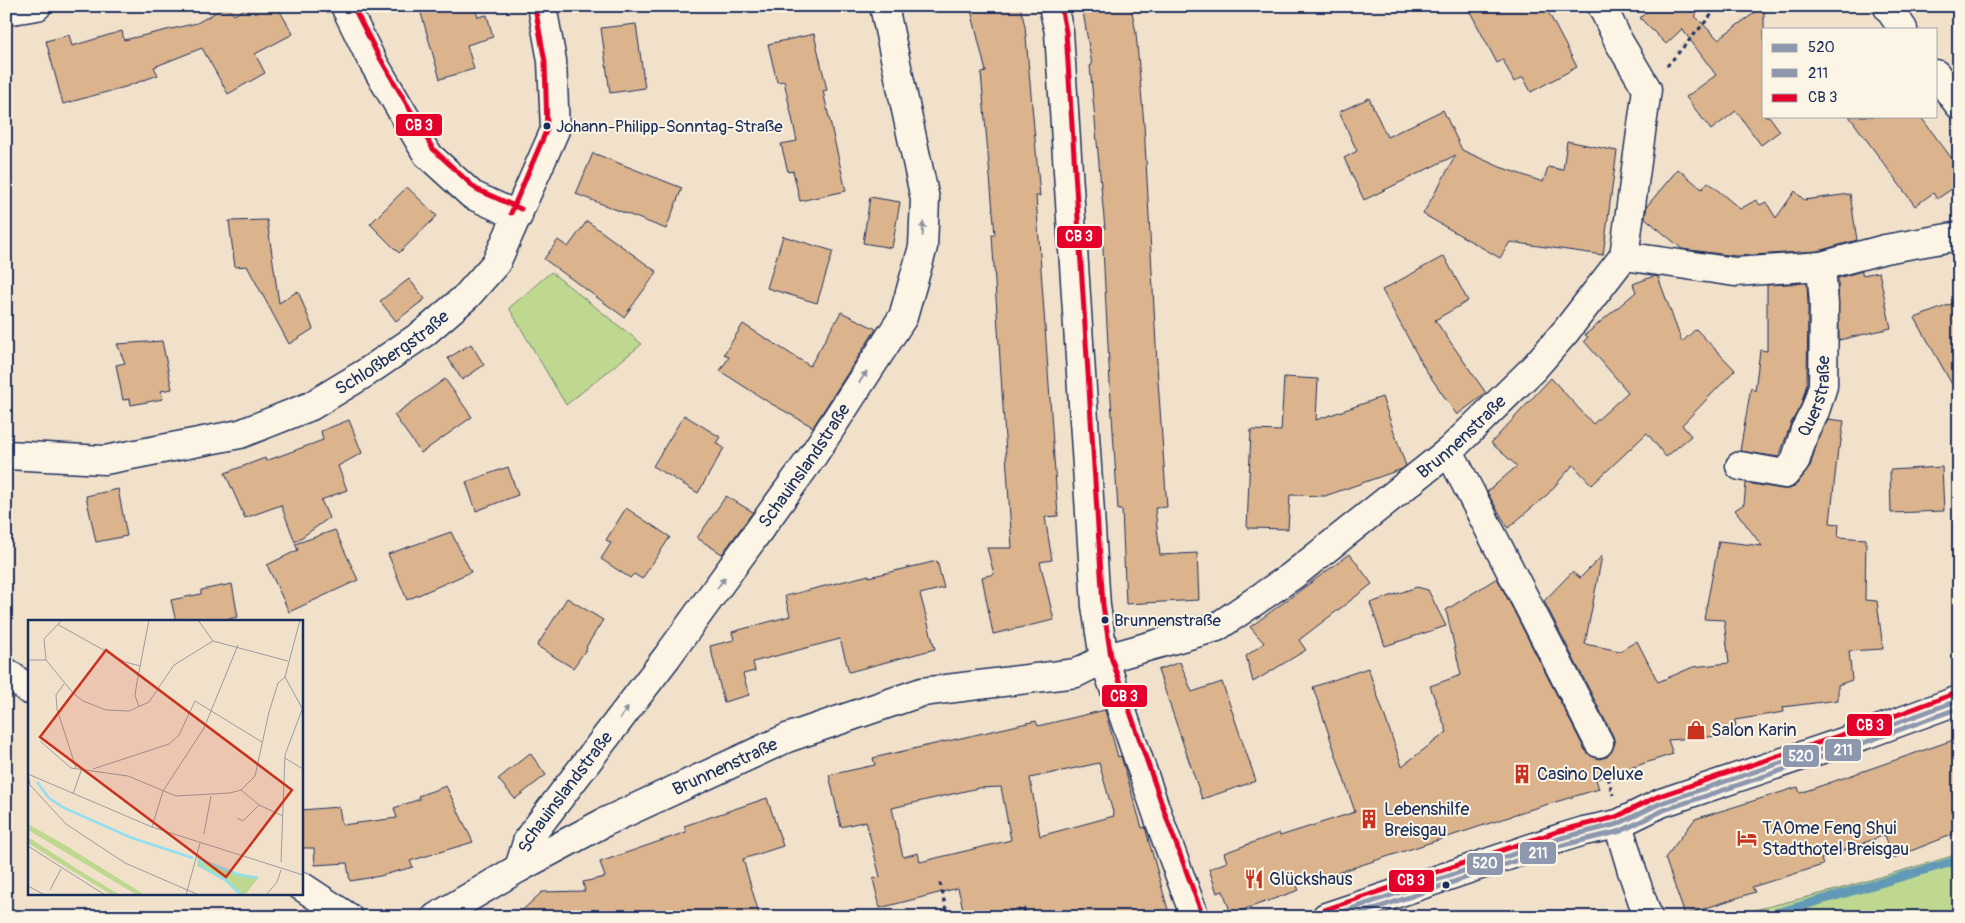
<svg xmlns="http://www.w3.org/2000/svg" width="1965" height="923" font-family="Pangolin,sans-serif">
<style>
.green{fill:#bed88f;stroke:#6c8476}
.lines{fill:none;stroke-linecap:round;stroke-linejoin:round}
.stream{stroke:#6299b7;stroke-width:9}
.building{fill:#dbb38c;stroke:#1b2f5e;fill-rule:evenodd}
.street-casing{stroke:#1b2f5e;stroke-width:31}
.secondary-casing{stroke:#1b2f5e;stroke-width:31}
.path{stroke:#1b2f5e;stroke-width:3;stroke-dasharray:4 4;stroke-linecap:butt}
.street{stroke:#fcf5e5;stroke-width:28}
.secondary{stroke:#fcf5e5;stroke-width:28}
.bus-1-casing{stroke:#fcf5e5;stroke-width:9}
.bus-2-casing{stroke:#fcf5e5;stroke-width:9}
.bus-3-casing{stroke:#fcf5e5;stroke-width:9}
.bus-1{stroke:#8d97ae;stroke-width:5}
.bus-2{stroke:#8d97ae;stroke-width:5}
.bus-3{stroke:#e4002b;stroke-width:5}
.oneway{fill:#8c92a2}
.bus-dot{fill:#1b2f5e;stroke:#fcf5e5;stroke-width:2}
.labels{text-anchor:middle;stroke-width:4;stroke-linejoin:round;paint-order:stroke}
.bus-label{font-size:17px;fill:#1b2f5e;stroke:#fcf5e5;text-anchor:start}
.street-label{font-size:18px;fill:#1b2f5e;stroke:#fcf5e5}
.poi-label{font-size:18px;fill:#1b2f5e;stroke:#fcf5e5;text-anchor:start}
.inset-river{fill:none;stroke:#92dff2;stroke-width:2.5}
.inset-road{fill:none;stroke:#9c9a9f;stroke-width:1}
.view{fill:#c8321e;fill-opacity:0.15;stroke:#c8321e;stroke-width:2.5}
.inset-edge{fill:none;stroke:#1b2f5e;stroke-width:2.5}
.line-badge{stroke:#fcf5e5;stroke-width:2}
.badge-label{font-size:14px;text-anchor:middle;font-weight:bold;fill:#fff}
</style>
<rect width="100%" height="100%" fill="#f2e1ca"/>
<filter id="ink" filterUnits="userSpaceOnUse"><feTurbulence type="fractalNoise" baseFrequency=".02" numOctaves="2"/><feDisplacementMap in="SourceGraphic" scale="10" xChannelSelector="R" yChannelSelector="G"/><feConvolveMatrix kernelMatrix="1 2 1 2 8 2 1 2 1" color-interpolation-filters="sRGB"/></filter>
<g filter="url(#ink)">
<!-- green -->
<path class="green" d="M551,272l91,72 -76,61 -57,-97z
M1959,854v63h-233l106,-26z"/>
<g class="lines">
<!-- stream -->
<path class="stream" d="M1763,917l196,-57"/>
</g>
<!-- building -->
<path class="building" d="M227,6l7,9 16,-9h27l16,28 -38,20 10,19 -37,21 -26,-46 -48,19 4,8 -33,12 -62,17 -17,-63 23,-6 3,11 50,-15 2,9 73,-17z
M419,6h55l4,11 9,-2 6,22 -26,8 7,24 -34,10z
M970,6h50l5,20 15,170h-4l22,320 -13,1 7,43 -12,2 14,58 -61,14 -11,-57 12,-3 -7,-26h25l-20,-313h3l-14,-162 5,-1z
M1082,6h49l5,27 8,91 14,257 9,126 -12,1 5,47 37,-2 2,47 -73,4 -4,-94h-4l-8,-126 -8,-155h3l-15,-163 2,-1z
M1467,6h78l32,61 -46,25 -8,-15 -9,5 -11,-22 -6,3z
M1652,6h53l-10,10 23,23 46,-33v110h5l11,15 -19,14 -25,-34 -25,19 -25,-33 30,-22 -34,-46 -16,15 -26,-26z
M636,24l9,64 -35,5 -9,-65z
M814,34l13,56 -4,1 23,100 -46,10 -7,-30 -5,1 -7,-28 16,-3 -13,-60 -7,1 -9,-38z
M1369,98l18,39 56,-27 19,40 38,17 43,15 5,-15 15,3 4,-29 50,10 -14,104 -93,-13 -10,16 -77,-44 33,-59 -92,45 -20,-42 13,-7 -18,-39z
M1849,116h71l39,52v16l-22,15 -4,-6 -18,13z
M593,153l89,35 -16,41 -90,-35z
M1678,169l24,20 6,-7 32,27 16,-9 4,5 6,-3 10,16 19,-27 9,9 46,-6 7,46 -39,11 -82,5 -54,-7 -37,-31 2,-12z
M407,187l30,29 -38,37 -29,-29z
M870,197l30,5 -8,46 -29,-5z
M267,220l12,83 19,-12 15,38 -24,15 -42,-78 -12,1 -6,-46z
M587,221l70,51 -33,45 -80,-58 14,-19 10,7z
M783,236l50,15 -16,52 -50,-15z
M1444,256l24,45 -33,19 51,73 -29,22 -32,-46 -43,-79z
M1862,271v4l17,-3 12,56 -52,12 -1,-62z
M1654,276l4,1 24,65 14,-13 39,41 -53,55 9,11 -25,21 -19,-24 -55,52 -19,-20 -25,29 -40,34 -21,-36 30,-26 -26,-23 60,-65 42,46 35,-32 -44,-51 4,-4 -3,-2 51,-43 -3,-8z
M409,279l16,20 -29,22 -16,-20z
M1807,283l1,22 -1,78 -6,22 -10,18 -12,34 -39,-6 11,-64 4,4 5,-41 7,1v-66z
M1959,301v96l-44,-79z
M841,312l35,17 -63,98 -43,-24 -50,-32 9,-14 -5,-3 19,-30 67,42z
M162,341l10,48 -11,2 2,8 -32,6 -1,-6 -7,1 -7,-35 9,-2 -8,-19z
M471,344l13,21 -22,15 -14,-22z
M1284,377l34,2 -2,41 66,-23 24,69 -4,3 -77,27 -35,-1 -2,34 -41,-1 4,-98 30,1z
M445,379l27,38 -51,36 -27,-38z
M684,415l36,22 -4,6 8,5 -26,45 -45,-27z
M1828,419l16,2 -4,27h-2l-8,75 9,1 -1,13 28,2 -1,61 12,1 6,48 -34,2 3,29 -14,5v15l-55,7 1,5 -49,8 1,7 -17,3 1,6 -52,4 5,14 -77,25 3,10 -87,26v1l-215,70 2,4 -68,24 -8,-23 -6,2 -8,-24 18,-7 -3,-9 55,-20 1,3 75,-24 -42,-125 55,-19 34,98 45,-34 -17,-46 31,-11 -15,-65 51,-32 88,172 6,6 8,3 8,-2 5,-6 3,-8 -2,-7 -69,-135 28,-29 8,6 22,-22 -17,88 35,7 17,-10 21,41 35,-15 36,-4 -5,-43 -20,-1 15,-78 43,5 -27,-36 9,-6 2,-21 36,6h8l7,-5 13,-17 9,-31z
M349,420l13,33 -24,13 9,24 -26,10 8,18 -34,24 -14,-37 -36,13 -20,-45 40,-15 1,3 57,-21 -2,-9z
M508,467l10,28 -42,16 -10,-29z
M1942,467l2,44 -53,2 -1,-43z
M118,489l9,47 -31,6 -10,-46z
M726,496l27,16 -31,42 -25,-16z
M626,508l44,29 -28,42 -8,-5 -4,4 -29,-19 10,-16 -5,-3z
M335,530l23,50 -69,32 -22,-47 31,-15 -3,-6z
M451,532l20,40 -64,28 -19,-46z
M1350,554l22,30 -73,56 7,10 -53,32 -7,-26 18,-13 -14,-16z
M937,561l7,27 -24,6 15,55 -86,23 -9,-33 -87,23 2,9 -12,3 6,21 -25,7 -14,-56 24,-6 -2,-8 58,-16 -5,-20 84,-21v2z
M232,584l6,33 -24,5h-38l-5,-22 30,-6v-4z
M1417,587l11,3 18,36 -61,20 -15,-43z
M567,598l36,22 -17,27 1,1 -14,20 -36,-22z
M1180,662l12,30 30,-10 34,99 -54,18 -44,-129z
M1105,710l13,47 3,-1 21,72 3,-1 25,90h-205l-7,-29 -78,20 -7,-29 7,-2 -14,-56 -25,6 -12,-52 46,-10 -2,-7 163,-37 2,5zM1099,763l15,53 -74,20 -10,-58zM1001,787l10,53 -91,22 -2,-9 -15,4 -11,-49 86,-20z
M1959,738v94l-66,26 -8,-23 -64,24 2,6 -71,22 3,5 -70,23 -20,-57 30,-39 103,-32 2,6z
M530,753l16,22 -31,24 -17,-20z
M446,786l27,56 -63,19 3,6 -33,9 -30,5 -3,-18 -32,2 -1,-17h-13v-38l38,-3 3,18 55,-7 -3,-10 26,-9 -2,-3z
M767,798l16,48 -40,13 17,58h-245l27,-25 43,-1 -2,-9 22,-5 -5,-15 86,-30 -2,-6z"/>
<g class="lines">
<defs>
<g id="street">
<path d="M345,6l25,51 57,97 45,41 46,21"/>
<path d="M1053,6l6,26 37,574 8,53 56,163 35,95"/>
<path d="M1887,6l16,23"/>
<path d="M6,11l31,-5"/>
<path d="M1936,74l23,31"/>
<path d="M1624,256l111,16 86,-6 64,-17 74,-13"/>
<path d="M1449,451l150,292"/>
<path id="s1" d="M6,455l99,5 135,-26 71,-28 56,-34 57,-39 43,-37 29,-33 59,-133 -3,-69 -10,-55"/>
<path id="s2" d="M1740,466l45,8 10,-12 10,-32 10,-19 8,-25 1,-82 -3,-38"/>
<path d="M6,672l23,18"/>
<path d="M1618,824l14,47 16,46"/>
<path id="s3" d="M519,868l9,-29 139,-182 145,-200 91,-140 20,-70 2,-48 -41,-193"/>
<path d="M301,886l47,31"/>
<path id="s4" d="M436,917l83,-49 86,-46 182,-84 135,-46 154,-19 28,-14 113,-32 75,-51 157,-125 84,-82 33,-38 58,-75 23,-167 -28,-47 -17,-36"/>
</g>
<path id="secondary" d="M1326,917l235,-79 23,-7 34,-7 43,-21 203,-68 95,-35"/>
</defs>
<!-- street casing -->
<use href="#street" class="street-casing"/>
<!-- secondary casing -->
<use href="#secondary" class="secondary-casing"/>
<!-- path -->
<path class="path" d="M1667,66l52,-60
M1606,770l7,25
M940,883l8,34
M993,917l31,-8 2,8"/>
<!-- street -->
<use href="#street" class="street"/>
<!-- secondary -->
<use href="#secondary" class="secondary"/>
<defs>
<path id="bus-1" d="M1327,917l234,-79 57,-14 43,-21 203,-68 95,-35"/>
<path id="bus-2" d="M1350,917l213,-72 58,-14 43,-21 202,-68 93,-34"/>
<path id="bus-3" d="M353,6l24,47 56,96 43,40 45,20
M1061,6l5,26 37,573 8,52 56,162 35,95
M511,213l36,-84 -2,-67 -10,-55
M1324,910l235,-79 57,-14 43,-21 203,-68 94,-35"/>
</defs>
<!-- bus-1 casing -->
<use href="#bus-1" class="bus-1-casing"/>
<!-- bus-2 casing -->
<use href="#bus-2" class="bus-2-casing"/>
<!-- bus-3 casing -->
<use href="#bus-3" class="bus-3-casing"/>
<!-- bus-1 -->
<use href="#bus-1" class="bus-1"/>
<!-- bus-2 -->
<use href="#bus-2" class="bus-2"/>
<!-- bus-3 -->
<use href="#bus-3" class="bus-3"/>
</g>
<!-- one-way arrows -->
<defs><path id="oneway-solid" d="M-6-.8H1V-3.2L6.5 0L1 3.2V.8H-6Z" transform="scale(1.25)"/></defs>
<g class="oneway">
<use href="#oneway-solid" transform="translate(923 229) rotate(-87)"/>
<use href="#oneway-solid" transform="translate(863 377) rotate(-57)"/>
<use href="#oneway-solid" transform="translate(721 583) rotate(-54)"/>
<use href="#oneway-solid" transform="translate(624 713) rotate(-53)"/>
</g>
</g>
<!-- icons -->
<defs>
<symbol id="shop-bare" viewBox="-9 -9 18 18"><path d="M-5-2.5h2.3a2.7 3.5 0 0 1 5.4 0H5L5.5 6h-11ZM-1.5-2.5h3a1.5 2.3 0 0 0-3 0Z" fill="#c8321e" stroke="#fcf5e5" stroke-width="2.5" paint-order="stroke"/></symbol>
<symbol id="building-bare" viewBox="-9 -9 18 18"><path d="M-4-6H4V6H1V3H-1V6H-4ZM-2.5-4.3h1.7v1.8h-1.7ZM.8-4.3h1.7v1.8H.8ZM-2.5-1h1.7V.8h-1.7ZM.8-1h1.7V.8H.8Z" fill="#c8321e" stroke="#fcf5e5" stroke-width="2.5" paint-order="stroke"/></symbol>
<symbol id="hotel-bare" viewBox="-9 -9 18 18"><path d="M-6-4.5h1.5V1H6V5H4.5V3h-9V5H-6ZM-4 0a1.8 1.8 0 1 1 3.6 0ZM.5 0V-2.5h3Q6-2.5 6 0Z" fill="#c8321e" stroke="#fcf5e5" stroke-width="2.5" paint-order="stroke"/></symbol>
<symbol id="restaurant-bare" viewBox="-9 -9 18 18"><path d="M-5-6h1v4h1v-4h1v4h1v-4h1v5L-1.5 .5V6h-2V.5L-5-1ZM5-6V6H3V1.5H1.5Q1.5-4 5-6Z" fill="#c8321e" stroke="#fcf5e5" stroke-width="2.5" paint-order="stroke"/></symbol>
</defs>
<g fill-rule="evenodd">
<use href="#shop-bare" x="1682" y="716" width="28" height="28"/>
<use href="#building-bare" x="1508" y="760" width="28" height="28"/>
<use href="#building-bare" x="1355" y="805" width="28" height="28"/>
<use href="#hotel-bare" x="1733" y="824" width="28" height="28"/>
<use href="#restaurant-bare" x="1240" y="865" width="28" height="28"/>
</g>
<!-- markers -->
<g class="bus-dot">
<circle cx="547" cy="126" r="4.5"/>
<circle cx="1105" cy="620" r="4.5"/>
<circle cx="1446" cy="885" r="4.5"/>
</g>
<g class="labels">
<!-- bus labels -->
<g class="bus-label">
<text x="556" y="132">Johann-Philipp-Sonntag-Straße</text>
<text x="1114" y="626">Brunnenstraße</text>
</g>
<!-- street labels -->
<g class="street-label">
<text dy="6" stroke="none"><textPath href="#s1" startOffset="410">Schloßbergstraße</textPath></text>
<text dy="6" stroke="none"><textPath href="#s2" startOffset="131">Querstraße</textPath></text>
<text dy="6" stroke="none"><textPath href="#s4" startOffset="1151">Brunnenstraße</textPath></text>
<text dy="6" stroke="none"><textPath href="#s3" startOffset="495">Schauinslandstraße</textPath></text>
<text dy="6" stroke="none"><textPath href="#s4" startOffset="326">Brunnenstraße</textPath></text>
<text dy="6" stroke="none"><textPath href="#s3" startOffset="90">Schauinslandstraße</textPath></text>
</g>
<!-- poi labels -->
<g class="poi-label">
<text x="1711" y="736">Salon Karin</text>
<text x="1537" y="780">Casino Deluxe</text>
<text x="1384" y="815">Lebenshilfe<tspan x="1384" dy="21">Breisgau</tspan></text>
<text x="1762" y="834">TAOme Feng Shui<tspan x="1762" dy="21">Stadthotel Breisgau</tspan></text>
<text x="1269" y="885">Glückshaus</text>
</g>
</g>
<!-- overview -->
<g transform="translate(28 620)">
<rect width="275" height="275" fill="#f2e1ca"/>
<path d="M0,204l37,21 80,50h-8l-109,-65zM0,217l54,35 38,23h-8l-43,-26 -41,-26zM170,237l40,16 21,4 -14,18h-6l-14,-14 -28,-15z" fill="#bed88f"/>
<path class="inset-river" d="M9,162l12,16 15,10 68,30 61,20M169,239l43,16 18,3M174,242l-1,4 26,15 14,14"/>
<path class="inset-road" d="M34,0l-18,19 2,21 27,33 10,8 23,9 23,1 20,-9 25,-37 39,-24 75,20M170,0l15,21M272,0l-15,57 17,31M29,4l68,38 15,4M0,40h18M36,64l-8,11 1,14 19,59M111,87l-4,-12 2,-13 12,-62M12,121l31,27 57,8 48,20 54,-3 11,-3 14,-14 14,-64 9,-29 7,-6M257,138l18,11M65,149l76,-25 10,-9 16,-34 67,41M0,154l124,53 151,48M0,154l2,11 36,39 59,39 74,32M213,170l18,15 24,11M45,174l9,-26M209,198l6,3 16,-16M124,207l11,-36 41,-63 34,-83M176,214l7,-38M0,226l77,49M253,242l4,-107 18,-48M0,266l17,9M22,270l11,-21M158,275l14,-52M238,275l11,-13 4,-12"/>
<path class="view" d="M78,30l186,140 -66,87 -186,-140z"/>
<rect width="275" height="275" class="inset-edge"/>
</g>
<g class="line-badge">
<rect x="395" y="113" width="48" height="24" rx="5" fill="#e4002b"/>
<rect x="1056" y="225" width="47" height="24" rx="5" fill="#e4002b"/>
<rect x="1101" y="684" width="47" height="24" rx="5" fill="#e4002b"/>
<rect x="1846" y="713" width="47" height="24" rx="5" fill="#e4002b"/>
<rect x="1824" y="738" width="38" height="24" rx="5" fill="#8d97ae"/>
<rect x="1782" y="744" width="38" height="24" rx="5" fill="#8d97ae"/>
<rect x="1519" y="841" width="38" height="24" rx="5" fill="#8d97ae"/>
<rect x="1466" y="852" width="38" height="24" rx="5" fill="#8d97ae"/>
<rect x="1388" y="869" width="47" height="24" rx="5" fill="#e4002b"/>
</g>
<g class="badge-label">
<text x="419" y="130">CB 3</text>
<text x="1079" y="241">CB 3</text>
<text x="1124" y="701">CB 3</text>
<text x="1870" y="730">CB 3</text>
<text x="1843" y="755">211</text>
<text x="1801" y="761">520</text>
<text x="1538" y="858">211</text>
<text x="1485" y="868">520</text>
<text x="1411" y="885">CB 3</text>
</g>
<!-- margin -->
<rect width="1965" height="923" fill="none" stroke="#fcf5e5" stroke-width="25"/>
<rect x="12" y="12" width="1940" height="898" fill="none" stroke="#1b2f5e" stroke-width="2" filter="url(#ink)"/>
<!-- legend -->
<rect x="1762" y="28" width="175" height="90" fill="#fcf5e5" stroke="#a2a6af"/>
<rect x="1772" y="44" width="25" height="8" fill="#8d97ae" stroke="#a2a6af"/>
<text x="1808" y="52" font-size="15" fill="#1b2f5e">520</text>
<rect x="1772" y="69" width="25" height="8" fill="#8d97ae" stroke="#a2a6af"/>
<text x="1808" y="78" font-size="15" fill="#1b2f5e">211</text>
<rect x="1772" y="94" width="25" height="8" fill="#e4002b" stroke="#a2a6af"/>
<text x="1808" y="102" font-size="15" fill="#1b2f5e">CB 3</text>
</svg>
